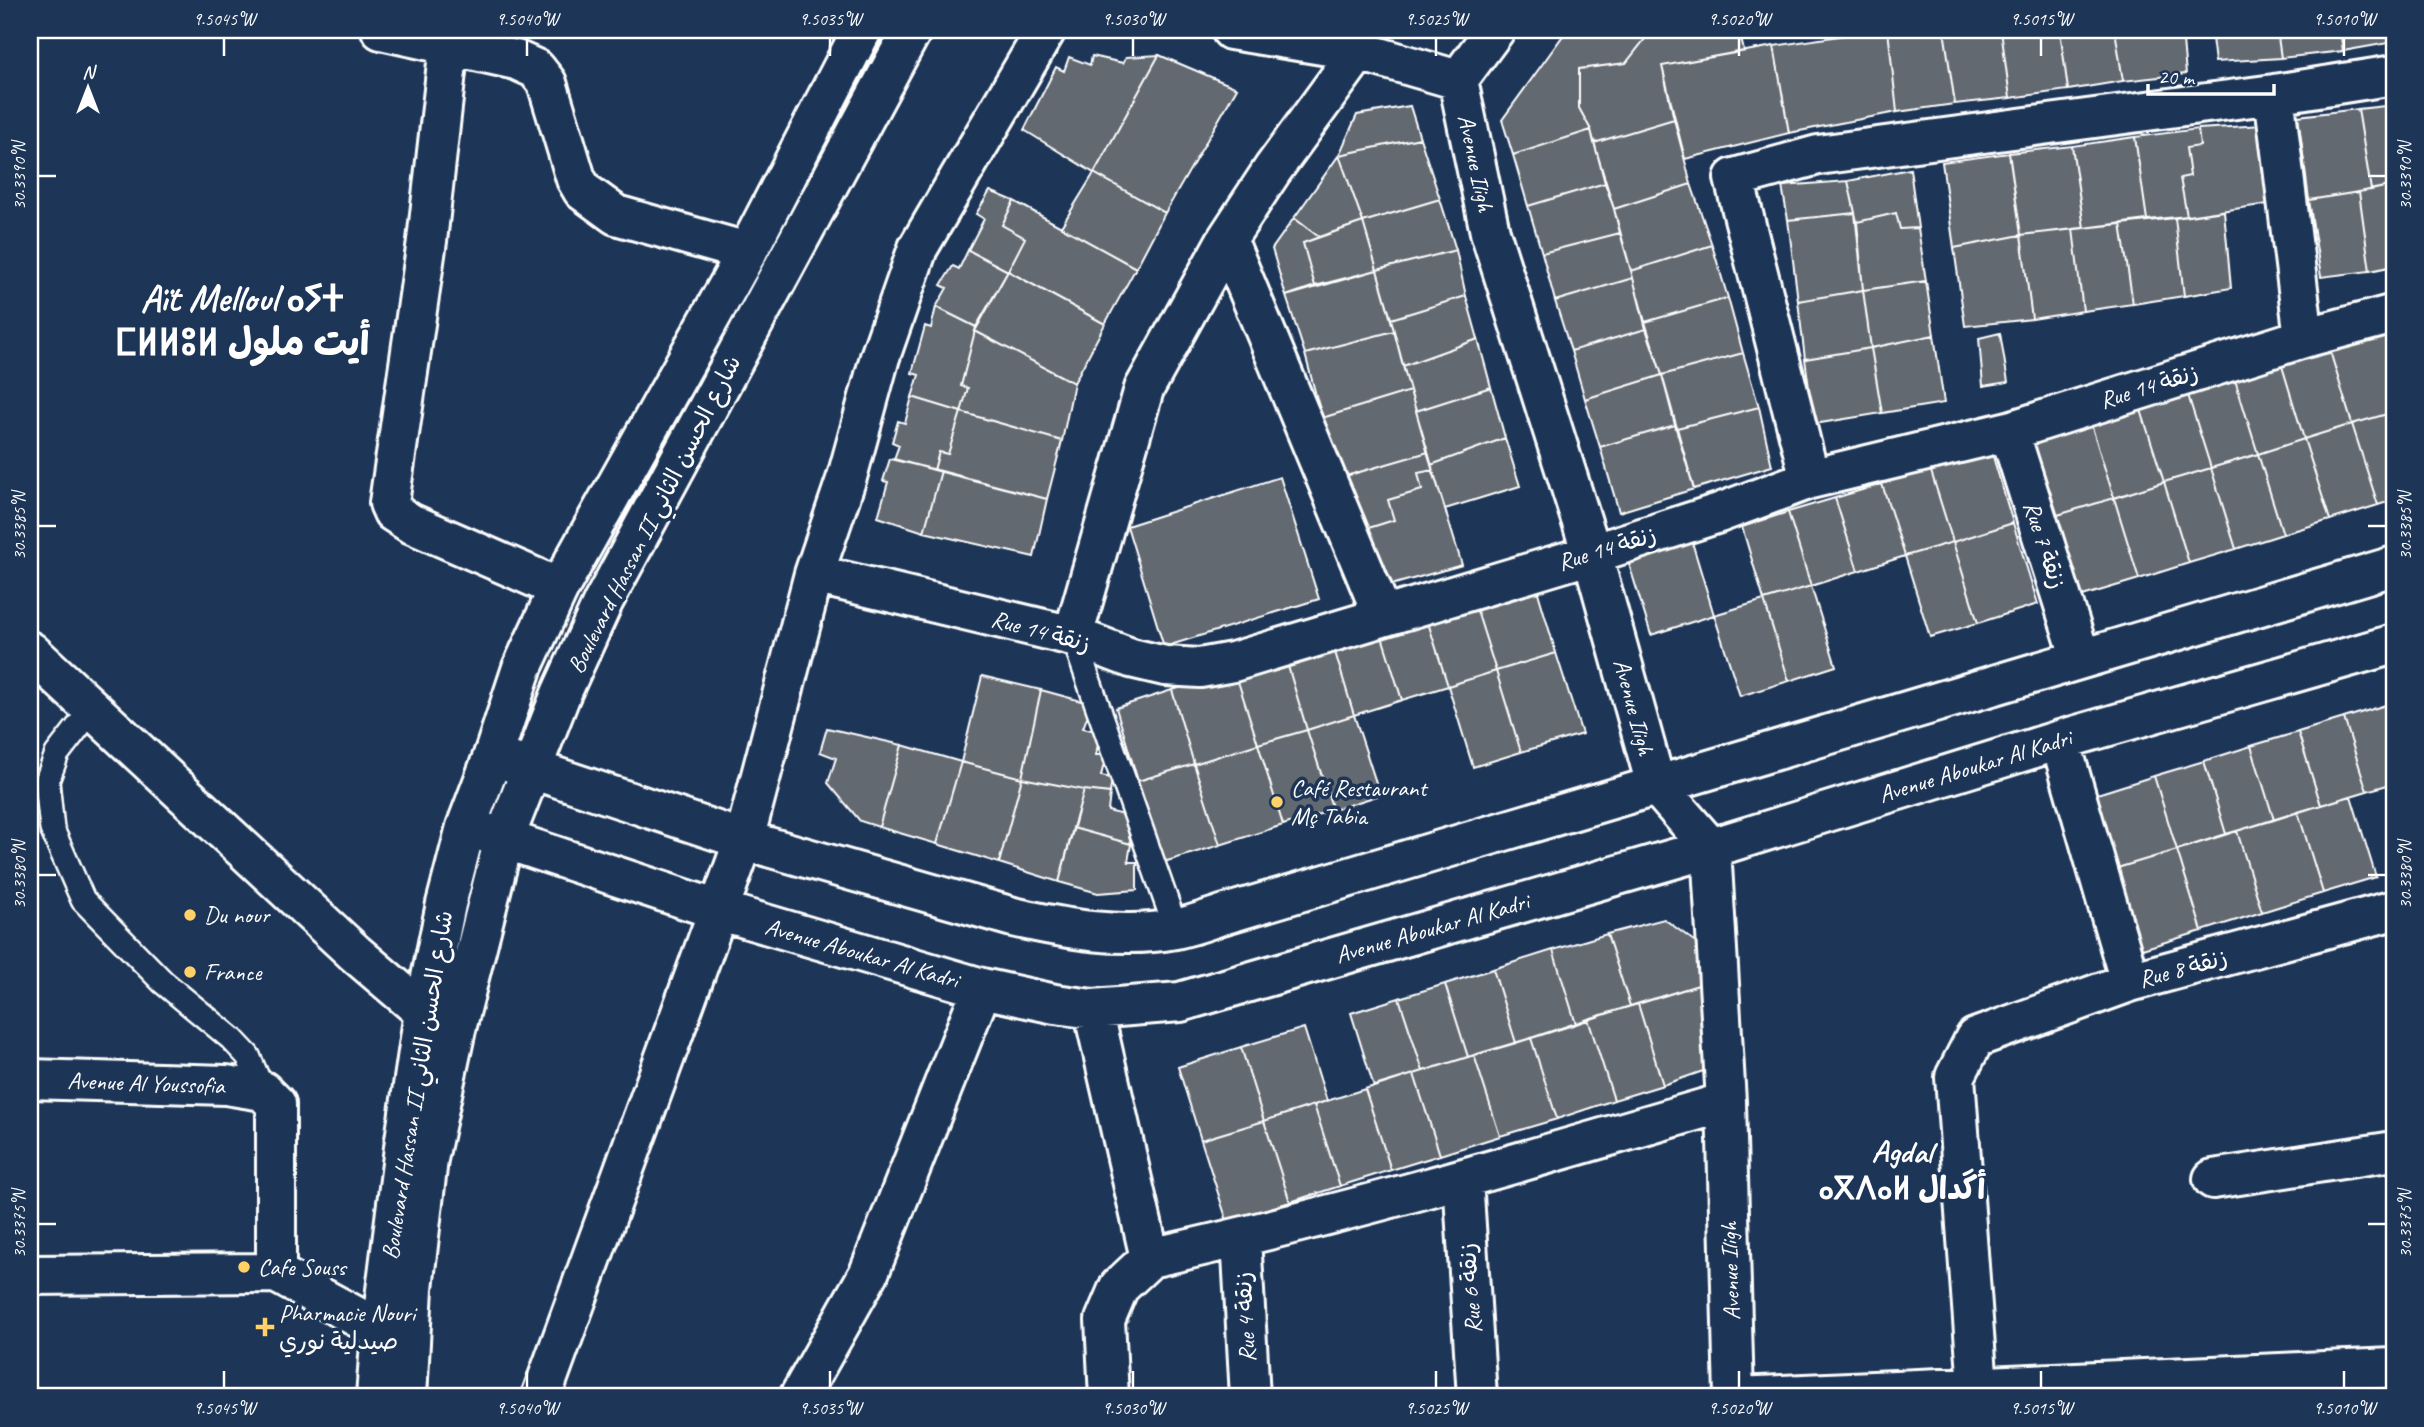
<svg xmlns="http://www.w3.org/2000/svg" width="2424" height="1427" font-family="Caveat,'Playpen Sans Arabic','Noto Sans Tifinagh',sans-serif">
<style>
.building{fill:#64696f;stroke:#fff;stroke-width:2}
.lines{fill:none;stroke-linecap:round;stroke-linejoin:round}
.service-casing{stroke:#fff;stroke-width:28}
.minor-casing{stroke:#fff;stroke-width:44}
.tertiary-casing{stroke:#fff;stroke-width:44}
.primary-casing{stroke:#fff;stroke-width:44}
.service{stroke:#1d3557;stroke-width:23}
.minor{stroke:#1d3557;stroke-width:38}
.tertiary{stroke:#1d3557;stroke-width:38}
.primary{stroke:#1d3557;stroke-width:38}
.ticks{fill:none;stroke:#fff;stroke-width:2.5}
.poi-dot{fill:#ffd166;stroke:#1d3557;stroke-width:2.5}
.labels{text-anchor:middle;stroke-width:7;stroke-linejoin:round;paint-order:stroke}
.street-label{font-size:24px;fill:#fff;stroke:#1d3557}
.poi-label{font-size:24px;fill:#fff;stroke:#1d3557;text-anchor:start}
.district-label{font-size:32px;font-weight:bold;fill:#fff;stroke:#1d3557}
.town-label{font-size:38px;font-weight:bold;fill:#fff;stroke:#1d3557}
.neatline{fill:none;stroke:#fff;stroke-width:2.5}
.ticks-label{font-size:18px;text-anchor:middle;fill:#fff}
</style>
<rect width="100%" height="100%" fill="#1d3557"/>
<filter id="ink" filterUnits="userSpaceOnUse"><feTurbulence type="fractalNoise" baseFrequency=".0143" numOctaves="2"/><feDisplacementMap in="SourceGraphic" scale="14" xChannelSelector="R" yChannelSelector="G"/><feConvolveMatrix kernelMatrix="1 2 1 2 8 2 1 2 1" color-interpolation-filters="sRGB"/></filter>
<g filter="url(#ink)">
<!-- building -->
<path class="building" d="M1567,30h85l-26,33 -47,6v39l12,22 -78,25 -11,-35z
M1652,30h87l5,21 -82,15 12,53 -80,24 -3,-13 -12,-22v-39l47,-6z
M1878,30h10l9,82 -108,21 -15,-87z
M1888,30h56l11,74 -58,8z
M1944,30h57l9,68 -55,6z
M2001,30h59l8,60 -58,8z
M2060,30h55l8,51 -55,9z
M2115,30h67l4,44 -63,7z
M2211,30h66l4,28 -66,4z
M2277,30h63l3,21 -62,7z
M2340,30h54v12l-51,9z
M1774,46l15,87 -104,26 -23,-93z
M1159,55l-65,118 -70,-43 32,-63 8,4 5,-14 21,8 2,-9 31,7 3,-6z
M1159,55l78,33 -72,125 -71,-40z
M2394,105v80l-23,5 -13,-81z
M1410,106l10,32 -81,17 18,-40z
M2358,109l13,81 -62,10 -11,-84z
M1674,119l17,65 -77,25 -20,-66z
M2263,125l12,78 -88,13 -7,-38 10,-2 -4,-28 14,-2 -2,-17z
M2198,129l2,17 -14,2 4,28 -10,2 7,38 -40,4 -12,-83z
M1591,130l14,53 -77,23 -15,-51z
M2135,137l12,83 -63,8 -12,-82z
M1420,138l20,61 -77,23 -24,-67z
M2072,146l12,82 -63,7 -12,-82z
M2009,153l12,82 -67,13 -12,-86z
M1339,155l24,67 -44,15 -25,-19z
M1910,169l8,59 -18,1 -4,-16 -39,9 -9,-41z
M1094,173l71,40 -29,55 -75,-41z
M1848,181l7,32 -67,7 -6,-34z
M1605,183l9,26 6,24 -78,20 -14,-47z
M1691,184l21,61 -81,26 -17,-62z
M2394,185v81l-24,5 -11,-79z
M990,191l24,10 -12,24 23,13 -17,33 -40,-21 16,-31 -8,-5z
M2359,192l11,79 -49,6 -12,-77z
M1440,199l16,51 -79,20 -14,-48z
M1014,201l122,67 -31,56 -97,-53 17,-33 -23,-13z
M2224,211l7,77 -47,8 -9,-78z
M1855,213l8,77 -65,11 -10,-81z
M1896,213l4,16 18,-1 8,53 -63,9 -6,-68z
M1294,218l25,19 -16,6 12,43 -29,10 -14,-47z
M2175,218l9,78 -51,8 -12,-80z
M1363,222l14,48 -62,16 -12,-43z
M2121,224l12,80 -50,7 -10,-82z
M2073,229l10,82 -51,8 -11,-84z
M1620,233l13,45 -78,23 -13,-48z
M2021,235l11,84 -67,7 -11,-78z
M1712,245l16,53 -83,24 -14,-51z
M968,250l40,21 -32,56 -40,-20 11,-19 -6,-3 12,-19 6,3z
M1456,250l10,46 -75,23 -14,-49z
M1377,270l17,61 -89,23 -19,-58z
M1008,271l97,53 -31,59 -99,-52z
M1633,278l13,51 -75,22 -16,-50z
M1926,281l8,54 -63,13 -8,-58z
M1863,290l8,58 -66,11 -7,-58z
M1466,296l12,43 -75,27 -12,-47z
M1728,298l15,55 -81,22 -17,-53z
M936,307l40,20 -15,59 7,2 -7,24 -49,-15 7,-22 -7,-2 13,-47 6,2z
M1646,329l16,46 -77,24 -14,-48z
M975,331l99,52 -12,58 -101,-29 7,-24 -7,-2z
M1394,331l16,60 -88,27 -17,-64z
M2000,333l8,49 -25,4 -4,-48z
M2390,333l4,14v65l-42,12 -22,-73z
M1934,335l10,68 -62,10 -11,-65z
M1478,339l13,48 -75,24 -13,-45z
M1871,348l11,65 -68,11 -9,-65z
M2330,351l22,73 -48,15 -22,-73z
M1743,353l16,54 -82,21 -15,-53z
M2282,366l22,73 -46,15 -23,-74z
M1662,375l13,50 -75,22 -15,-48z
M2235,380l23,74 -47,14 -23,-73z
M1491,387l14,51 -74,27 -15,-54z
M1410,391l18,61 -89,26 -17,-60z
M2188,395l23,73 -47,14 -23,-72z
M912,397l49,15 -13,42 -9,-2 -5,18 -40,-11 5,-14 -7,-3 6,-21 7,2z
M1759,407l13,59 -78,23 -17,-61z
M2141,410l23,72 -50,16 -23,-74z
M961,412l101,29 -15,58 -113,-29 5,-18 9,2z
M2394,412v88l-16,5 -26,-81z
M2091,424l23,74 -63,19 -23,-73z
M2352,424l26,81 -48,15 -26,-81z
M1675,425l19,64 -75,23 -19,-65z
M1505,438l15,48 -75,23 -14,-44z
M2304,439l26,81 -47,14 -25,-80z
M1991,450l22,73 -60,19 -23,-74z
M1428,452l5,18 -15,3 4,17 -34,10 6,20 -38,12 -17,-54z
M2258,454l25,80 -47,15 -25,-81z
M890,459l51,12 -17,61 -46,-15 10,-35 -5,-1z
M1930,468l23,74 -48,14 -23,-72z
M2211,468l25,81 -47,14 -25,-81z
M1433,470l29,95 -85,24 -21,-57 38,-12 -6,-20 34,-10 -4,-17z
M941,471l106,28 -13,58 -110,-25z
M1280,477l39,122 -155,48 -37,-121z
M2164,482l25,81 -50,16 -25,-81z
M1882,484l23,72 -47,15 -23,-73z
M1835,498l23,73 -47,15 -23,-74z
M2114,498l25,81 -63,19 -25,-81z
M1788,512l23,74 -47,14 -22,-73z
M2013,523l25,81 -60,19 -25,-81z
M1692,542l22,73 -63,20 -23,-74z
M1953,542l25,81 -48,14 -25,-81z
M1534,579l22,74 -60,18 -23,-73z
M1811,586l25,80 -47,15 -25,-81z
M1473,598l23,73 -48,15 -23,-73z
M1764,600l25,81 -49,15 -26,-81z
M1425,613l23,73 -46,14 -23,-73z
M1379,627l23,73 -48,15 -22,-73z
M1332,642l22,73 -47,15 -22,-74z
M1556,653l26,81 -61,18 -25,-81z
M1285,656l22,74 -49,14 -23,-72z
M1496,671l25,81 -48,15 -25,-81z
M1235,672l23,72 -64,20 -22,-74z
M982,676l59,14 -19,88 -61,-16z
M1041,690l51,14 -9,24 17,4 -4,23h10l-5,21 11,2 -2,15 -26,-3 -62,-12z
M1172,690l22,74 -56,17 -22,-73z
M2392,703l2,6v74l-27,8 -23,-73z
M1354,715l26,80 -47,15 -26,-80z
M2344,718l23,73 -46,14 -23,-73z
M827,728l75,17 -23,82 -19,-6 -32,-38 8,-25 -16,-6z
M1307,730l26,80 -50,15 -25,-81z
M2298,732l23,73 -47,15 -23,-74z
M1258,744l25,81 -63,20 -26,-81z
M902,745l59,17 -24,82 -58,-17z
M2251,746l23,74 -48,14 -22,-73z
M2204,761l22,73 -49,16 -23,-74z
M961,762l61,16 -23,85 -62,-19z
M1194,764l26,81 -56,17 -26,-81z
M2154,776l23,74 -63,19 -23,-73z
M1022,778l62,12 -25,92 -60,-19z
M1084,790l26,3 -2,18 16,4 7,29 -58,-16z
M2351,796l25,81 -53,16 -25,-81z
M2298,812l25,81 -61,19 -25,-81z
M1073,828l58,16 -3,18h9v28l-39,3 -39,-11z
M2237,831l25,81 -60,19 -25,-81z
M2177,850l25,81 -63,19 -25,-81z
M1664,919l37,27 7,36 -78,24 -23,-72z
M1607,934l23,72 -54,18 -23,-74z
M1553,950l23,74 -60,19 -23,-74z
M1493,969l23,74 -48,14 -23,-73z
M1708,982l1,87 -46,16 -25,-81z
M1445,984l23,73 -45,14 -24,-73z
M1399,998l24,73 -49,16 -23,-74z
M1638,1004l25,81 -49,15 -26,-81z
M1588,1019l26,81 -57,19 -26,-81z
M1304,1028l23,73 -63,20 -23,-74z
M1531,1038l26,81 -57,17 -26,-81z
M1241,1047l23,74 -63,19 -23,-73z
M1474,1055l26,81 -60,19 -26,-81z
M1414,1074l26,81 -49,15 -26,-81z
M1365,1089l26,81 -51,16 -26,-81z
M1314,1105l26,81 -50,16 -26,-81z
M1264,1121l26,81 -63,19 -26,-81z"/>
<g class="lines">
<defs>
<path id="service" d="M1073,636l103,293
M92,709l-35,45 -10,27 5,48 31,71 80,82 69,57 16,17 15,35"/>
<path id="minor" d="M381,30l135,30 20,9 11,14 29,96 7,12 33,24 131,37
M1231,30l128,21 99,29
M1495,30l-37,50 32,152 102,322 64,231 55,63 15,254 8,295
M449,45l-22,196 -38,262 4,9 17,11 149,65
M2274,94l30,244
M1227,239l156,377
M2009,431l72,228
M1810,479l-76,-301 84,-23 456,-61 120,-19
M814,574l259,62 58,22 34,8 35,2 33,-6 359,-108 127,-41 91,-34 199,-48 295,-93 90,-24
M1073,636l71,-247 83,-150 46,-70 86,-118
M2060,740l70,242
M493,756l251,84 269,77c53,12 108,22 162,12 16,-3 32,-9 47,-14l1172,-349
M471,828l247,82 264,78 73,16 38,5 87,-7 531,-154 349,-108 334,-96
M1093,1009l57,249 -31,29 -14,33 4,77
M30,1079l196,6 37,6 13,13v169
M1463,1179l14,218
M2213,1179l181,-28
M1241,1237l9,160
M1150,1258c194,-43 385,-100 576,-156
M30,1275l246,-2 105,57
M1978,1387l-23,-310 20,-39 155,-56 264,-72
M541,1397l203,-557 70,-266 33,-97 33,-120 38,-109 128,-218
M799,1397l70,-124 113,-285
M1736,1397l658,-29"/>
<path id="tertiary" d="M30,651l326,303 68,58 27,14"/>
<path id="primary" d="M376,1397l5,-67 24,-190 19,-128 22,-108 20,-77 27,-71 29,-88 37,-80 188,-336 115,-222
M407,1397l6,-109 15,-129 28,-130 48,-190 57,-145 42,-92 309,-572"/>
</defs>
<!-- service casing -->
<use href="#service" class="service-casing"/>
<!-- minor casing -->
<use href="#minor" class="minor-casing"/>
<!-- tertiary casing -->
<use href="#tertiary" class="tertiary-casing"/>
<!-- primary casing -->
<use href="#primary" class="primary-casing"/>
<!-- service -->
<use href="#service" class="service"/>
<!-- minor -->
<use href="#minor" class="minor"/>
<!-- tertiary -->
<use href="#tertiary" class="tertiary"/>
<!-- primary -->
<use href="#primary" class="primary"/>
</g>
</g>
<!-- ticks -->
<path class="ticks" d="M224,38v18M527,38v18M830,38v18M1133,38v18M1436,38v18M1739,38v18M2041,38v18M2344,38v18M38,176h18M2368,176h18M38,526h18M2368,526h18M38,875h18M2368,875h18M38,1224h18M2368,1224h18M224,1371v17M527,1371v17M830,1371v17M1133,1371v17M1436,1371v17M1739,1371v17M2041,1371v17M2344,1371v17"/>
<!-- markers -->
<g class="poi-dot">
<circle cx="1277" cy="802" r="7"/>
<circle cx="190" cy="915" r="7"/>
<circle cx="190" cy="972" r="7"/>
<circle cx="244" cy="1267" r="7"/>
<path d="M261.5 1316.5h7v7h7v7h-7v7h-7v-7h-7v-7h7z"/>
</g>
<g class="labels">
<!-- street labels -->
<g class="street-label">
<text transform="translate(1476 163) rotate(78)" y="8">Avenue Iligh</text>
<text transform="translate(2149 386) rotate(-17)" y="8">Rue 14 زنقة</text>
<text transform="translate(654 514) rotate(-63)" y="8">Boulevard Hassan II شارع الحسن الثاني</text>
<text transform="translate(2045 545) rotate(72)" y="8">Rue 7 زنقة</text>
<text transform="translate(1607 548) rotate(-17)" y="8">Rue 14 زنقة</text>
<text transform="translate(1041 631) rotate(15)" y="8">Rue 14 زنقة</text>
<text transform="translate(1634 707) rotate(75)" y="8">Avenue Iligh</text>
<text transform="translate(1975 766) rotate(-17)" y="8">Avenue Aboukar Al Kadri</text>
<text transform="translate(1432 928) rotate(-16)" y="8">Avenue Aboukar Al Kadri</text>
<text transform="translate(862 953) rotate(16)" y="8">Avenue Aboukar Al Kadri</text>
<text transform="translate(2183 968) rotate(-15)" y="8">Rue 8 زنقة</text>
<text transform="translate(146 1083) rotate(2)" y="8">Avenue Al Youssofia</text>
<text transform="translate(417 1085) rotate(-81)" y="8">Boulevard Hassan II شارع الحسن الثاني</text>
<text transform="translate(1730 1271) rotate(-92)" y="8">Avenue Iligh</text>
<text transform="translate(1470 1288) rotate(-94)" y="8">Rue 6 زنقة</text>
<text transform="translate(1245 1317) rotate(-93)" y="8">Rue 4 زنقة</text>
</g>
<!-- poi labels -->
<g class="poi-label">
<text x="1291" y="796">Café Restaurant<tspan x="1291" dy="28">Mç Tabia</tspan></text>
<text x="204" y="923">Du nour</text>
<text x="204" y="980">France</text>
<text x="258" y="1275">Cafe Souss</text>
<text x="279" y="1321">Pharmacie Nouri<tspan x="279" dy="28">صيدلية نوري</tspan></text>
</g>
<!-- district labels -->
<g class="district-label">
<text x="1902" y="1162">Agdal<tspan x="1902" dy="37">ⴰⴳⴷⴰⵍ أگدال</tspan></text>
</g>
<!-- town labels -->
<g class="town-label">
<text x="242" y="311">Aït Melloul ⴰⵢⵜ<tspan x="242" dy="44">ⵎⵍⵍⵓⵍ أيت ملول</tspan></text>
</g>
</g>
<!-- margin -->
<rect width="2424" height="1427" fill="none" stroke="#1d3557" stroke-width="77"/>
<!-- north arrow -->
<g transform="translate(88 88)" stroke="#1d3557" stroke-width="5" paint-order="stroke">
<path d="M0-5L12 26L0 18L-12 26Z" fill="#ffffff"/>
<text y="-10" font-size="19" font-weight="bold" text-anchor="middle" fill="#ffffff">N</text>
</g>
<!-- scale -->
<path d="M2148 84v10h126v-10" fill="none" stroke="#ffffff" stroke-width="3.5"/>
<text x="2158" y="84" font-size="21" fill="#ffffff" stroke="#1d3557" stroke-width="5" paint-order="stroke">20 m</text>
<rect x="38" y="38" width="2348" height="1350" class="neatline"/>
<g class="ticks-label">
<text x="224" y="25">9.5045°W</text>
<text x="527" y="25">9.5040°W</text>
<text x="830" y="25">9.5035°W</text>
<text x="1133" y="25">9.5030°W</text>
<text x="1436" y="25">9.5025°W</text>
<text x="1739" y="25">9.5020°W</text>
<text x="2041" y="25">9.5015°W</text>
<text x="2344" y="25">9.5010°W</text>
<text transform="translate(19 176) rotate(-90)" y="6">30.3390°N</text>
<text transform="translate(2405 176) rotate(-90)" y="6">30.3390°N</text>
<text transform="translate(19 526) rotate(-90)" y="6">30.3385°N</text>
<text transform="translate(2405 526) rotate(-90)" y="6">30.3385°N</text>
<text transform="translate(19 875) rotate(-90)" y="6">30.3380°N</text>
<text transform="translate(2405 875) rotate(-90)" y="6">30.3380°N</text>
<text transform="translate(19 1224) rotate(-90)" y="6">30.3375°N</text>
<text transform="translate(2405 1224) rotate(-90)" y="6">30.3375°N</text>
<text x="224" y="1414">9.5045°W</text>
<text x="527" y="1414">9.5040°W</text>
<text x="830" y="1414">9.5035°W</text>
<text x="1133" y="1414">9.5030°W</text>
<text x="1436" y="1414">9.5025°W</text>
<text x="1739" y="1414">9.5020°W</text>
<text x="2041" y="1414">9.5015°W</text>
<text x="2344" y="1414">9.5010°W</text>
</g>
</svg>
